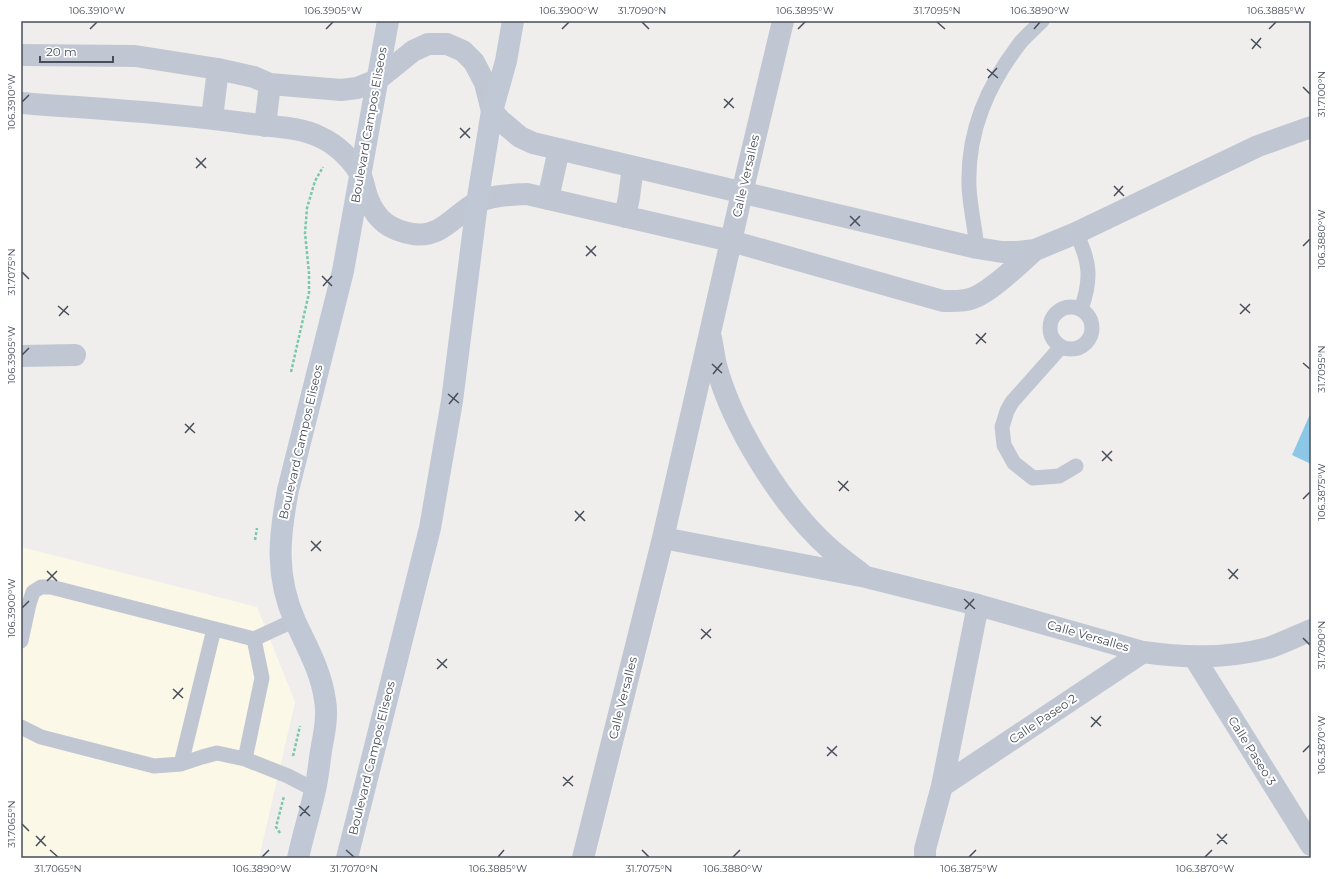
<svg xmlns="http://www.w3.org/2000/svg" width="1332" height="879" font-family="Montserrat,sans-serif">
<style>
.commercial{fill:#fbf8e7}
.water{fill:#8cc7e7}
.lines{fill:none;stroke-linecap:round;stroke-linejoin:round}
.path{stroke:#77c8ac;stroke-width:2.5;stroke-dasharray:3 2;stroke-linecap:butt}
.lane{stroke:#c1c7d2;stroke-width:15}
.street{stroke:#c1c7d2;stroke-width:22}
.secondary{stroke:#c1c8d5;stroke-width:22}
.ticks{fill:none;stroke:#474e5a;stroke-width:1.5}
.labels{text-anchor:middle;stroke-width:4;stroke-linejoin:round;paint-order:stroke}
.street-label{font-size:12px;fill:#474e5a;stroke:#fff}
.neatline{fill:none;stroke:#474e5a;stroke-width:1.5}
.ticks-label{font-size:10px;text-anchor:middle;fill:#474e5a}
</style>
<rect width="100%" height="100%" fill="#f0eeed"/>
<!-- commercial -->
<path class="commercial" d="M21,547l236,60 38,95 -36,156h-238z"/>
<!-- water -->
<path class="water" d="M1311,412v52l-19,-9z"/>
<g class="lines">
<!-- path -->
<path class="path" d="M291,372l18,-79v-20l-4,-40 2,-25 8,-27 8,-14
M255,540l2,-12
M293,756l7,-30
M280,833l-4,-6 8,-31"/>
<!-- lane -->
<path class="lane" d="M1076,233c14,28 16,46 5,76
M977,248c-2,-20 -7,-41 -8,-61 -2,-55 18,-101 51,-144 7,-8 15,-15 22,-22
M1050 328a21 21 0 1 1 42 0a21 21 0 1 1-42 0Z
M1061,347l-49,55 -5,9 -5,16 2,18 10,18 19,15 26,-2 17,-10
M21,641l8,-37 4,-12 8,-5h10l203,52 41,-19
M21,727l20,10 113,29 27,-2 21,-7 15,-4 28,6 43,17 27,14
M245,759l17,-81 -8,-39
M181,764l33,-135"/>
<!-- street -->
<path class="street" d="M21,55l114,1 83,13 36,8 16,7 71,6 16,-2 20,-8 36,-29 15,-7h19l16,7 11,11 11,21 7,28 9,10 19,16 13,6 444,105 25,4h16l17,-2 41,-17 182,-87 53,-19
M21,103c77,6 155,10 231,21 23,3 48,3 68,13 16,7 33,23 41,39 3,7 4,16 7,23 9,22 22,31 45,35 29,4 42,-20 63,-31 15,-8 34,-8 51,-9l204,47 212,60c10,0 20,1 30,-3 19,-7 47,-35 62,-48
M212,118l6,-49
M265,126l5,-42
M548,199l11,-50
M625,217l4,-20 4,-30
M711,338c2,9 3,19 5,27 16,61 67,142 113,183 11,10 23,18 34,27
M21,356l54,-1
M663,538l203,39 112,28 165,47c42,6 84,7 125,-4 15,-5 29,-12 43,-18
M1194,657l117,188
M942,786l201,-134
M583,858l80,-320 79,-345 41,-172
M925,858v-9l17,-63 36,-181"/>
<!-- secondary -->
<path class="secondary" d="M298,858c5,-23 12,-45 17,-68 3,-13 4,-26 6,-39 3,-17 7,-34 4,-51 -4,-29 -18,-53 -30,-79 -20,-45 -16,-84 -7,-131l55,-219 45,-250
M347,858l83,-330 22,-127 25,-198 15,-92 14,-50 7,-40"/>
</g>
<!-- ticks -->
<path class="ticks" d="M642,22l7,7M937,22l8,7M90,29l7,-7M326,29l7,-7M562,29l7,-7M798,29l7,-7M1034,29l6,-7M1269,29l7,-7M1251,39l10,9M1252,49l9,-11M987,69l11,9M988,78l9,-10M1303,87l7,7M724,99l10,9M22,102l7,-7M724,108l9,-10M460,128l10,10M460,138l10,-10M196,158l10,10M196,168l10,-10M1114,186l10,10M1114,196l9,-10M850,216l10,10M850,226l10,-10M586,246l10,10M1303,246l7,-7M586,256l10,-10M22,272l7,7M322,276l10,10M323,286l9,-10M1240,304l10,9M58,306l11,9M1240,314l10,-10M59,316l9,-10M976,334l10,9M976,344l10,-11M22,355l7,-7M1303,363l7,6M712,364l10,9M713,374l9,-11M448,394l11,9M449,404l9,-11M185,424l10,9M185,433l9,-10M1102,451l10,10M1102,461l10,-10M838,481l11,10M839,491l9,-10M1303,499l7,-7M575,511l10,10M575,521l9,-10M311,541l10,10M311,551l10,-10M1228,569l10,10M47,571l10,10M1229,579l9,-10M47,581l10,-10M964,599l11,10M22,608l7,-7M965,609l9,-10M701,629l10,9M1303,638l7,7M701,639l10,-10M437,659l10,9M437,669l10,-10M173,689l10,9M173,699l10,-11M1091,717l10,9M1091,727l10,-11M827,747l10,9M1303,752l7,-7M827,756l10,-10M563,777l10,9M563,786l10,-10M299,806l11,10M300,816l9,-10M22,824l7,7M1217,834l10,10M36,836l10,10M1217,844l10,-10M36,846l9,-10M50,850l8,7M346,850l8,7M642,850l7,7M262,857l7,-7M498,857l6,-7M733,857l7,-7M969,857l7,-7M1205,857l7,-7"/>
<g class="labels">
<!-- street labels -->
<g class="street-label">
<text transform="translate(369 125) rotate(-80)" y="4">Boulevard Campos Eliseos</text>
<text transform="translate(746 176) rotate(-77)" y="4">Calle Versalles</text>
<text transform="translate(301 442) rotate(-77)" y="4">Boulevard Campos Eliseos</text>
<text transform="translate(1088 636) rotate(16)" y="4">Calle Versalles</text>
<text transform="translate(623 698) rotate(-76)" y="4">Calle Versalles</text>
<text transform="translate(1043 719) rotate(-34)" y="4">Calle Paseo 2</text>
<text transform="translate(1252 751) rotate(58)" y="4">Calle Paseo 3</text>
<text transform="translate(372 758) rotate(-76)" y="4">Boulevard Campos Eliseos</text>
</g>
</g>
<!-- border -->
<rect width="1332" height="879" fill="none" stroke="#ffffff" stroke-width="44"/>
<!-- scale -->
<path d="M40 56v6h73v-6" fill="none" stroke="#474e5a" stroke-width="2"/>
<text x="46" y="56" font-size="12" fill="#474e5a" stroke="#ffffff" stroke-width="3" paint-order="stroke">20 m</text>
<rect x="22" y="22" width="1288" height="835" class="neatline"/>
<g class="ticks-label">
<text x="97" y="14">106.3910°W</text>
<text x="333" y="14">106.3905°W</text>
<text x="569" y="14">106.3900°W</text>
<text x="642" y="14">31.7090°N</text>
<text x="805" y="14">106.3895°W</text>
<text x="937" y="14">31.7095°N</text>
<text x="1040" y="14">106.3890°W</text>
<text x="1276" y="14">106.3885°W</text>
<text transform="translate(1321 94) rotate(-90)" y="4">31.7100°N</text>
<text transform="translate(11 102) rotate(-90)" y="4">106.3910°W</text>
<text transform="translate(1321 239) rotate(-90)" y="4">106.3880°W</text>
<text transform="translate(11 272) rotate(-90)" y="4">31.7075°N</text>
<text transform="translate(11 355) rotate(-90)" y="4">106.3905°W</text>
<text transform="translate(1321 369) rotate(-90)" y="4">31.7095°N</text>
<text transform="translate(1321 492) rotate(-90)" y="4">106.3875°W</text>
<text transform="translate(11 608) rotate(-90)" y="4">106.3900°W</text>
<text transform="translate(1321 645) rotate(-90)" y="4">31.7090°N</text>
<text transform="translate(1321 745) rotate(-90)" y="4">106.3870°W</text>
<text transform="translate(11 824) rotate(-90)" y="4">31.7065°N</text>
<text x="58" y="872">31.7065°N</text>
<text x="262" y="872">106.3890°W</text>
<text x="354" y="872">31.7070°N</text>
<text x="498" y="872">106.3885°W</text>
<text x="649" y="872">31.7075°N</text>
<text x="733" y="872">106.3880°W</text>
<text x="969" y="872">106.3875°W</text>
<text x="1205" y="872">106.3870°W</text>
</g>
</svg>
